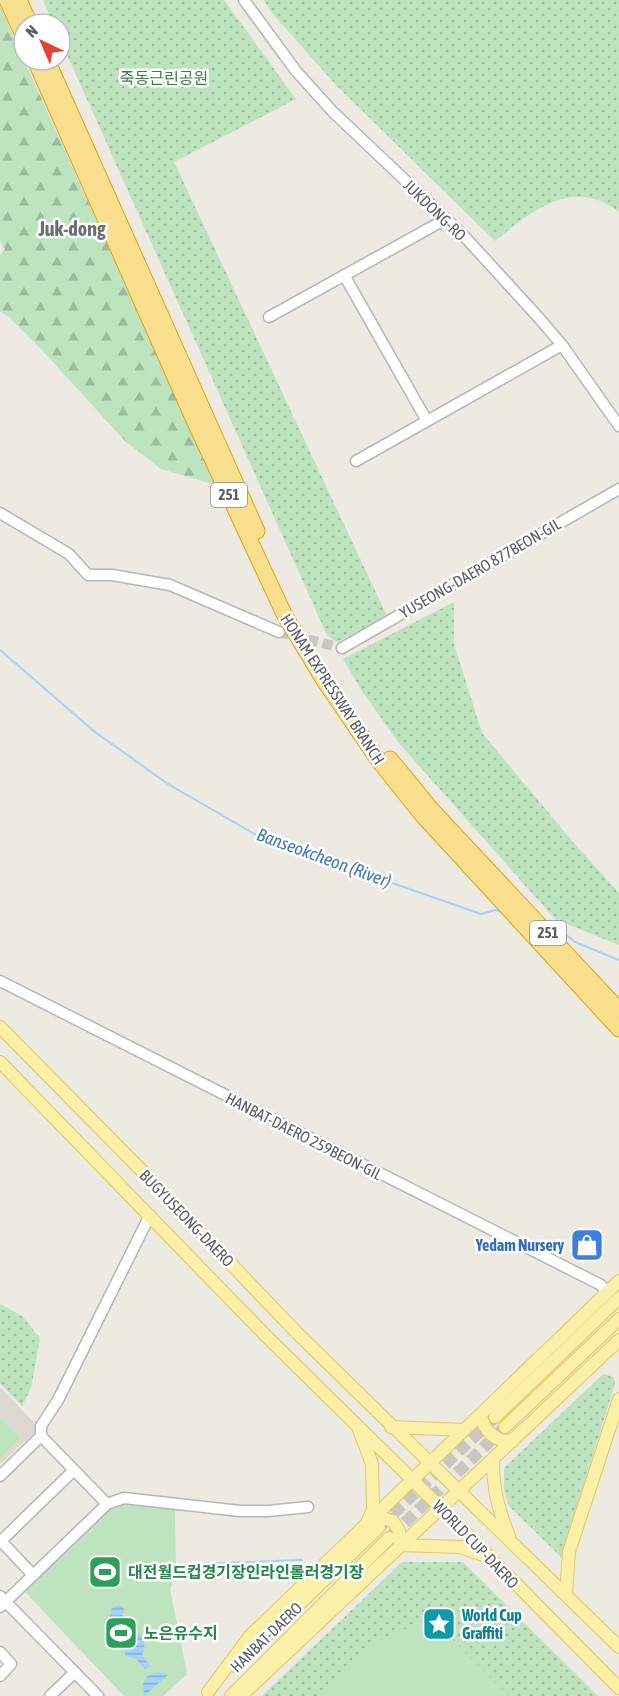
<svg xmlns="http://www.w3.org/2000/svg" width="619" height="1696" font-family="'Asap Condensed','Noto Sans KR',sans-serif">
<style>
.education{fill:#dcd9cf}
.grass{fill:url(#grass-dots)}
.forest{fill:url(#forest-firs)}
.garden{fill:#bee3bf}
.water{fill:url(#water-rules)}
.lines{fill:none;stroke-linecap:round;stroke-linejoin:round}
.stream{stroke:#a3d2fb;stroke-width:2}
.minor-tunnel{stroke:#c8c7c1;stroke-width:10;stroke-dasharray:10 5;stroke-linecap:butt}
.major-tunnel{stroke:#c8c7c1;stroke-width:12;stroke-dasharray:12 6;stroke-linecap:butt}
.minor-casing{stroke:#b4b7bb;stroke-width:13}
.major-casing{stroke:#eac65c;stroke-width:14}
.highway-casing{stroke:#e3a50b;stroke-width:17}
.minor{stroke:#fff;stroke-width:10}
.major{stroke:#fbf0a7;stroke-width:12}
.highway{stroke:#f8df8d;stroke-width:15}
.labels{text-anchor:middle;stroke-width:5;stroke-linejoin:round;paint-order:stroke}
.shield{fill:#fff;stroke:#8c8e91;stroke-width:1.5}
.shield-label{font-size:15px;font-weight:bold;fill:#5a5d62}
.park-label{font-size:16px;fill:#38823e;stroke:#fff}
.street-label{font-size:16px;fill:#5a5d62;stroke:#fff}
.shop-label{font-size:16px;font-weight:bold;fill:#366cbe;stroke:#fff;text-anchor:end}
.leisure-label{font-size:16px;font-weight:bold;fill:#27864d;stroke:#fff;text-anchor:start}
.culture-label{font-size:16px;font-weight:bold;fill:#0d838f;stroke:#fff;text-anchor:start}
.water-label{font-size:18px;font-style:italic;fill:#4478b3;stroke:#fff}
.quarter-label{font-size:20px;font-weight:bold;fill:#6b6f73;stroke:#fff}
</style>
<defs>
<pattern id="grass-dots" width="8" height="8" patternUnits="userSpaceOnUse" patternTransform="scale(1.5)"><rect width="8" height="8" fill="#bee3bf"/><path d="M2 2h.1M6 6h.1" fill="none" stroke="#9dbb9f" stroke-width="1.8" stroke-linecap="round"/></pattern>
<pattern id="forest-firs" width="22" height="20" patternUnits="userSpaceOnUse" patternTransform="scale(1.5)"><rect width="22" height="20" fill="#bee3bf"/><path d="M5 1l3.5 6h-7zM16 11l3.5 6h-7z" fill="#9dbb9f"/></pattern>
<pattern id="water-rules" width="6" height="5" patternUnits="userSpaceOnUse" patternTransform="scale(1.5)"><rect width="6" height="5" fill="#a3d2fb"/><path d="M0 2.5h6" fill="none" stroke="#88aecf"/></pattern>
</defs>
<rect width="100%" height="100%" fill="#eceae1"/>
<!-- education -->
<path class="education" d="M0,1387l39,41 -39,36z"/>
<!-- grass -->
<path class="grass" d="M43,0h181l72,99 -122,63 213,454 -50,26 -10,-7 -267,-596v-15h-7z
M264,0h355v212c-45,-36 -88,-1 -124,29l-159,-156 -65,-73z
M454,602v42l28,89 91,109 46,51v52l-64,-26 -157,-177 -36,-51 -19,-32z
M0,1304l22,12 18,22 -9,50 -9,18 -22,-23z
M603,1374l11,3 1,7 -54,173 -52,-51 -5,-16v-22z
M402,1562h61l135,134h-336z"/>
<!-- forest -->
<path class="forest" d="M0,5l24,55 192,425 -55,-16 -36,-28 -85,-93 -30,-30 -10,-7v-56l5,-6 -5,-8z"/>
<!-- garden -->
<path class="garden" d="M0,1417l20,21 -20,19z
M128,1502l23,1 24,6 1,67 -6,13 17,85 -24,22h-39l-99,-104 80,-82z
M412,1627l27,4 12,7 58,58h-188c27,-26 53,-62 91,-69z"/>
<!-- water -->
<path class="water" d="M119,1605l5,4c0,3 -2,7 -1,10 1,15 30,9 19,37l9,10 -6,3 -9,-10 -10,-3 -9,-23v-6l-7,-8 1,-10z
M159,1672l9,3 -24,21 -1,-12 4,-8z"/>
<g class="lines">
<!-- stream -->
<path class="stream" d="M0,650l95,82 73,52 90,52 223,78 15,-4 8,3
M550,926l10,4 15,12 44,18
M167,1565l135,-5"/>
<!-- minor-tunnel -->
<path class="minor-tunnel" d="M279,632l63,16"/>
<!-- major-tunnel -->
<path class="major-tunnel" d="M380,1526l115,-109
M392,1535l113,-108"/>
<defs>
<path id="minor" d="M244,0l52,71 37,41 131,124 75,82 23,27 57,81
M344,275l83,146
M269,317l177,-98
M356,461l206,-116
M0,513l69,41 19,21h24l58,10 109,47
M342,648l277,-159
M0,981l601,304 5,8
M41,1436v-10l17,-26 92,-185
M0,1476l41,-40 66,68
M0,1540l33,35
M1,1541l73,-71
M0,1596l98,100
M0,1607l107,-103 17,-6 116,13h28l40,-4
M0,1652l11,12 -11,12
M50,1696l25,-24"/>
<path id="major" d="M0,1027l147,149 150,157 322,314
M0,1062l265,273 175,172 179,181
M481,1415c3,17 15,27 32,26
M495,1417l124,-119
M391,1427l73,3
M505,1427l114,-108
M359,1430l13,34 1,46 -5,10
M493,1460c0,30 5,48 16,76
M370,1521l9,-4 14,4 6,10 1,14 60,2 26,9
M566,1594l3,-42 50,-153
M235,1666l144,-139
M208,1692l42,-56 369,-355
M231,1696l158,-158
M241,1696l378,-356"/>
<path id="highway" d="M7,0l17,37
M19,0l11,24
M35,60l158,358 91,196 39,65 56,82 44,55 196,213
M47,60l210,471
M390,759l41,50 188,201"/>
</defs>
<!-- minor casing -->
<use href="#minor" class="minor-casing"/>
<!-- major casing -->
<use href="#major" class="major-casing"/>
<!-- highway casing -->
<use href="#highway" class="highway-casing"/>
<!-- minor -->
<use href="#minor" class="minor"/>
<!-- major -->
<use href="#major" class="major"/>
<!-- highway -->
<use href="#highway" class="highway"/>
</g>
<!-- icons -->
<defs>
<symbol id="shop-square" viewBox="-11 -11 22 22"><rect x="-9" y="-9" width="18" height="18" rx="4" fill="#3f7fe0" stroke="#fff"/><path d="M-5-2.5h2.3a2.7 3.5 0 0 1 5.4 0H5L5.5 6h-11ZM-1.5-2.5h3a1.5 2.3 0 0 0-3 0Z" fill="#fff"/></symbol>
<symbol id="stadium-square" viewBox="-11 -11 22 22"><rect x="-9" y="-9" width="18" height="18" rx="4" fill="#2e9e5b" stroke="#fff"/><path d="M0-5a6.5 5 0 1 0 0 10a6.5 5 0 1 0 0-10ZM-3.5-1.8h7v3.6h-7Z" fill="#fff"/></symbol>
<symbol id="sight-square" viewBox="-11 -11 22 22"><rect x="-9" y="-9" width="18" height="18" rx="4" fill="#0f9aa8" stroke="#fff"/><path d="M0-6L1.8-2.2L6-1.7L2.9 1.2L3.7 5.4L0 3.3L-3.7 5.4L-2.9 1.2L-6-1.7L-1.8-2.2Z" fill="#fff"/></symbol>
</defs>
<g fill-rule="evenodd">
<use href="#shop-square" x="568" y="1226" width="38" height="38"/>
<use href="#stadium-square" x="86" y="1553" width="38" height="38"/>
<use href="#sight-square" x="420" y="1605" width="38" height="38"/>
<use href="#stadium-square" x="102" y="1614" width="38" height="38"/>
</g>
<g class="labels">
<!-- shield labels -->
<g class="shield">
<rect x="211" y="483" width="36" height="24" rx="4.5"/>
<rect x="530" y="921" width="36" height="24" rx="4.5"/>
</g>
<g class="shield-label">
<text x="229" y="500">251</text>
<text x="548" y="938">251</text>
</g>
<!-- park labels -->
<g class="park-label">
<text x="164" y="84">죽동근린공원</text>
</g>
<!-- street labels -->
<g class="street-label">
<text transform="translate(435 210) rotate(44)" y="6">JUKDONG-RO</text>
<text transform="translate(480 568) rotate(-30)" y="6">YUSEONG-DAERO 877BEON-GIL</text>
<text transform="translate(333 689) rotate(57)" y="6">HONAM EXPRESSWAY BRANCH</text>
<text transform="translate(304 1136) rotate(27)" y="6">HANBAT-DAERO 259BEON-GIL</text>
<text transform="translate(187 1218) rotate(46)" y="6">BUGYUSEONG-DAERO</text>
<text transform="translate(476 1544) rotate(46)" y="6">WORLD CUP-DAERO</text>
<text transform="translate(266 1637) rotate(-44)" y="6">HANBAT-DAERO</text>
</g>
<!-- shop labels -->
<g class="shop-label">
<text x="564" y="1251">Yedam Nursery</text>
</g>
<!-- leisure labels -->
<g class="leisure-label">
<text x="128" y="1578">대전월드컵경기장인라인롤러경기장</text>
<text x="144" y="1639">노은유수지</text>
</g>
<!-- culture labels -->
<g class="culture-label">
<text x="462" y="1621">World Cup<tspan x="462" dy="18">Graffiti</tspan></text>
</g>
<!-- water labels -->
<g class="water-label">
<text transform="translate(324 858) rotate(20)" y="6">Banseokcheon (River)</text>
</g>
<!-- quarter labels -->
<g class="quarter-label">
<text x="72" y="236">Juk-dong</text>
</g>
</g>
<!-- north arrow -->
<g transform="translate(42 42) rotate(316)"><circle r="28" fill="#ffffff" stroke="#bdbec0" stroke-width="1.5"/>
<path d="M0-4.5L10 22L0 15L-10 22Z" fill="#e04533"/>
<text y="-9" font-size="16" font-weight="bold" text-anchor="middle" fill="#5a5d62">N</text>
</g>
</svg>
